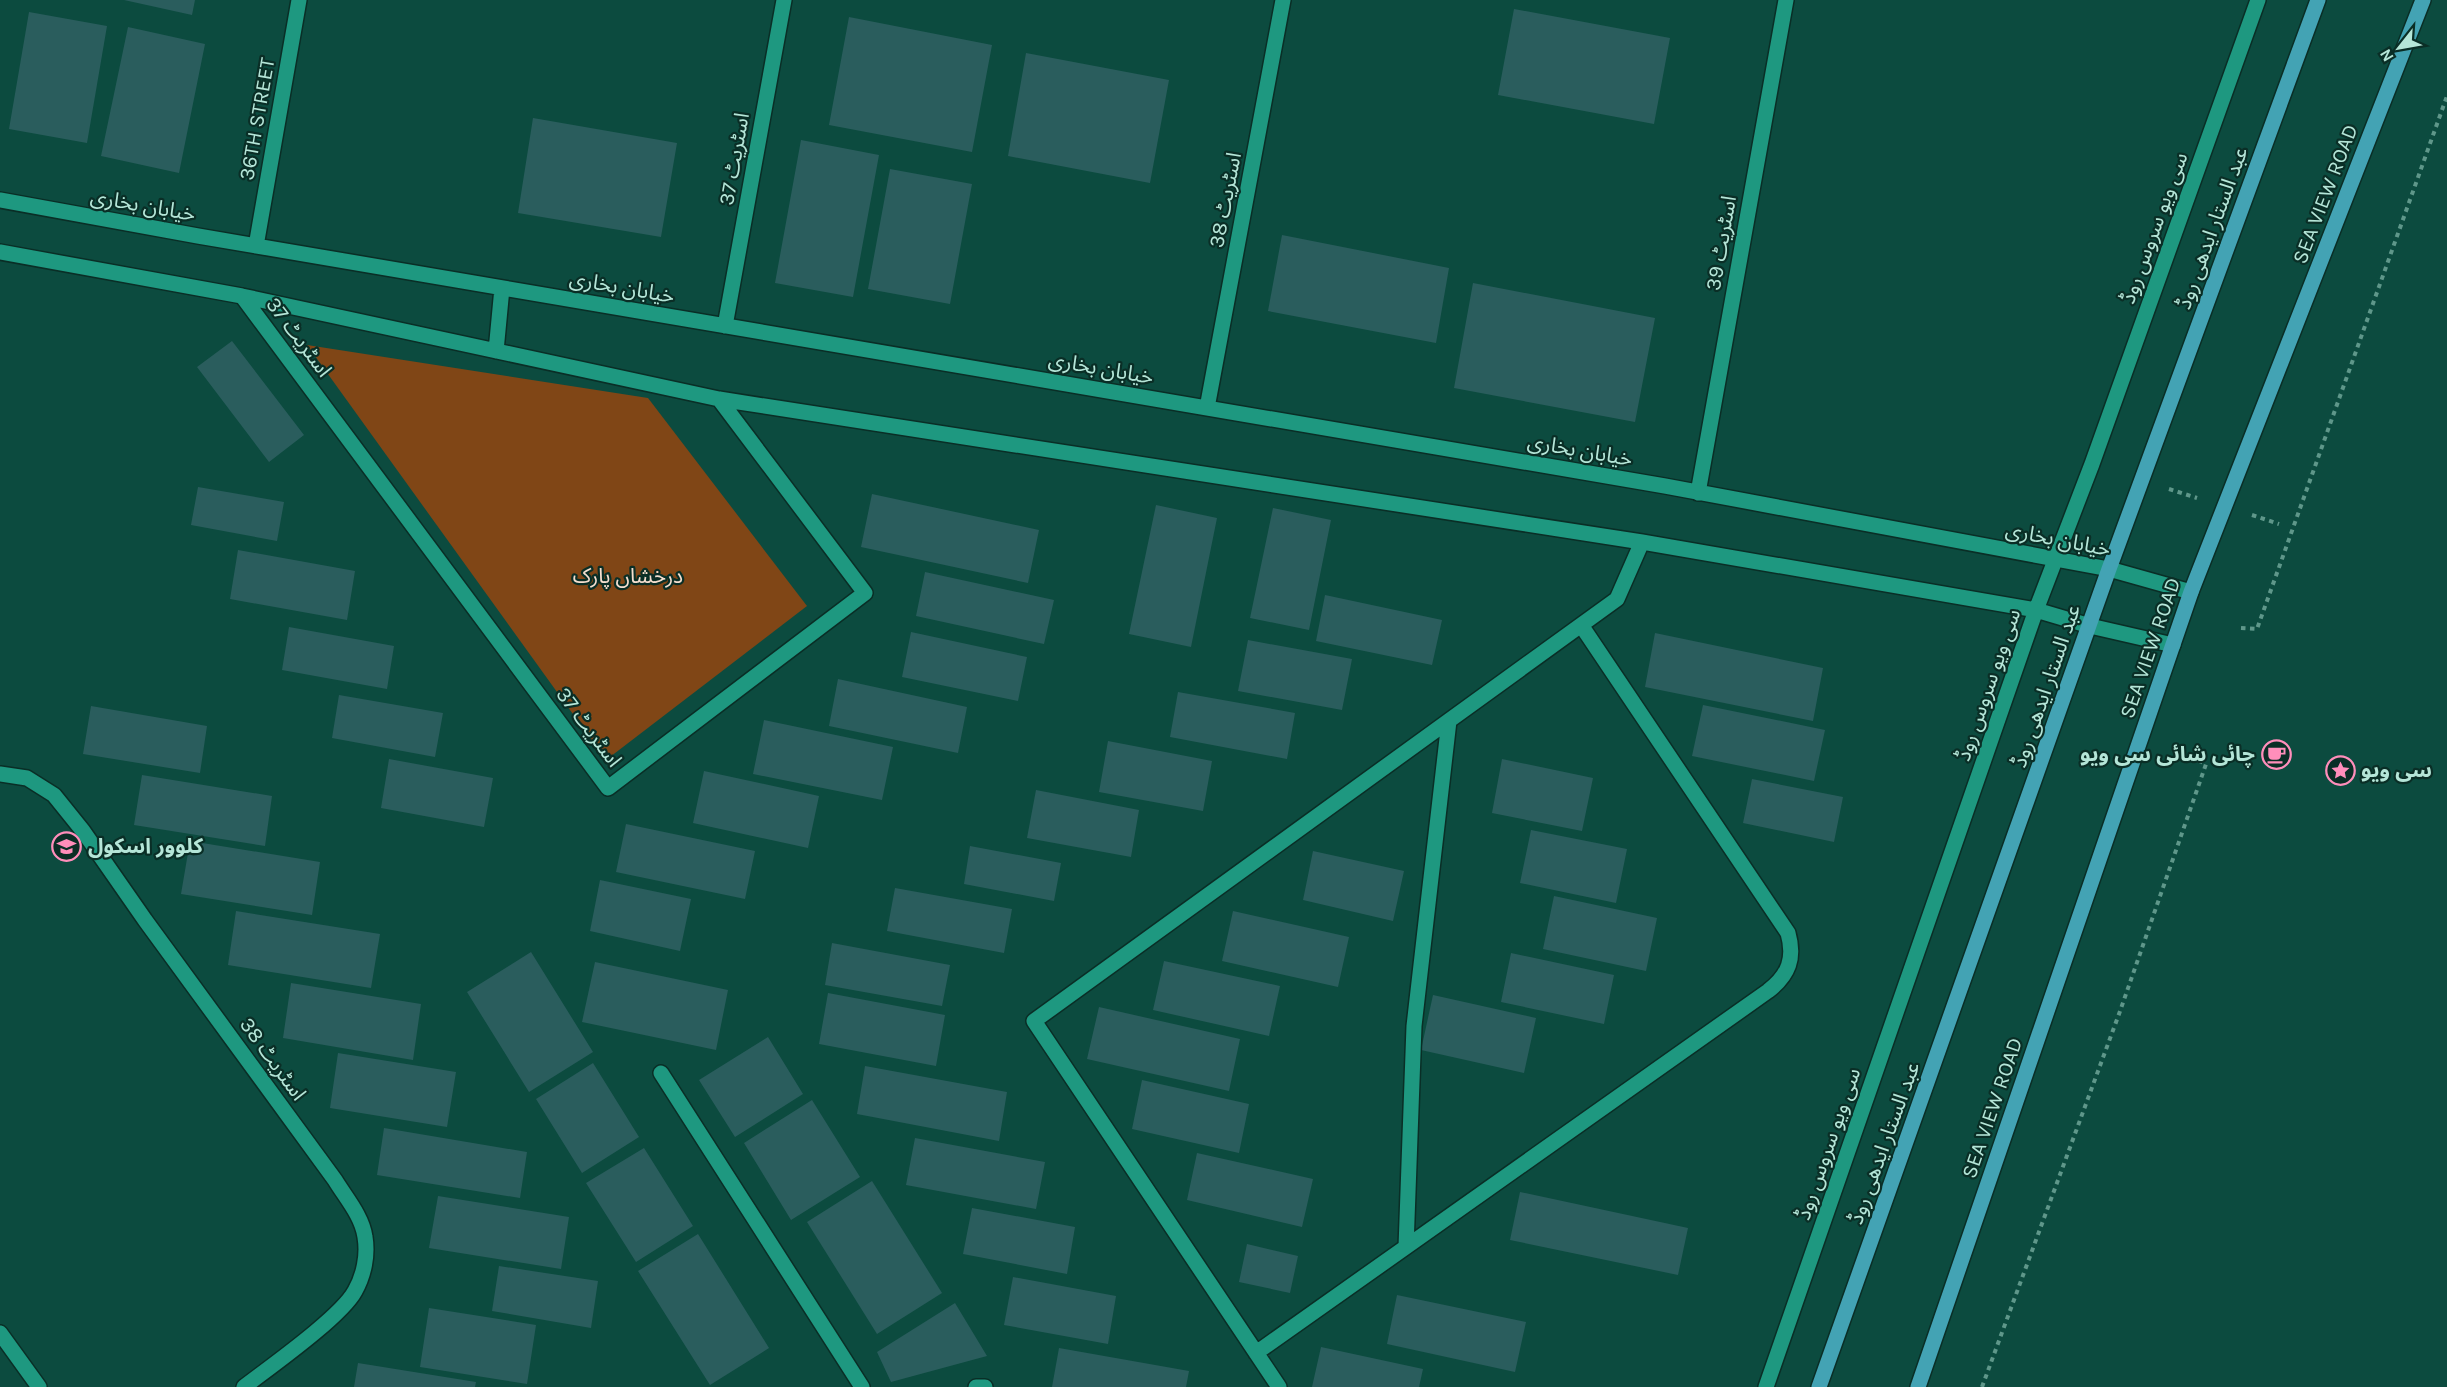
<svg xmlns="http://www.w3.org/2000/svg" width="2447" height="1387" font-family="Karla,'Noto Sans Arabic',sans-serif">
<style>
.green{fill:#804616}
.building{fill:#2a5d5d}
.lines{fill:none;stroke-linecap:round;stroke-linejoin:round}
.minor-casing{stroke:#0a2e26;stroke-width:18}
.major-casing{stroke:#0a2e26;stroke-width:18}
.path{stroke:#5f978a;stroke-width:4;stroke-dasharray:4.5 4.5;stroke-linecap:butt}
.minor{stroke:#1e9880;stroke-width:15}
.major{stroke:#43a3b4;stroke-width:15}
.labels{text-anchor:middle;stroke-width:4.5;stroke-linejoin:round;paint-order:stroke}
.street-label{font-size:21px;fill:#b5e6d8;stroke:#0a2e26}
.park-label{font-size:21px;fill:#f6dfcf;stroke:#0a2e26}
.poi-label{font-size:21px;font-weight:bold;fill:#b5e6d8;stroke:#0a2e26;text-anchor:start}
</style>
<rect width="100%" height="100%" fill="#0c4b3f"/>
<!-- green -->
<path class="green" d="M307,345l341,53 159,208 -201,154z"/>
<!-- building -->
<path class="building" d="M124,0h71l-3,15z
M1514,9l156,29 -16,86 -156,-29z
M29,12l78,14 -20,117 -78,-14z
M849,17l143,28 -20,107 -143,-27z
M128,27l77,17 -26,129 -78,-17z
M1026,53l143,27 -19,103 -142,-27z
M533,118l144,25 -16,94 -143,-24z
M801,140l78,15 -26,142 -78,-14z
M890,169l82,15 -22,120 -82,-15z
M1282,235l167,33 -13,75 -168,-32z
M1473,283l182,35 -20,104 -181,-34z
M232,341l72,94 -35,27 -72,-95z
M198,487l86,15 -7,39 -86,-16z
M872,494l167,36 -11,53 -167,-36z
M1156,505l61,13 -26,129 -62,-13z
M1273,508l58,12 -22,110 -59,-12z
M238,550l117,21 -8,49 -117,-21z
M925,572l129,28 -10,44 -128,-28z
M1325,595l117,25 -10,45 -116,-24z
M289,627l105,19 -7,43 -105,-19z
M911,632l116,25 -9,44 -116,-24z
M1655,633l168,35 -10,53 -168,-34z
M1248,640l104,19 -10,51 -104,-19z
M838,679l129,28 -9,46 -129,-27z
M1178,692l117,21 -8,46 -117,-22z
M339,695l104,18 -8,44 -103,-19z
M1703,705l122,25 -11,51 -122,-25z
M91,706l116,20 -7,47 -117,-19z
M764,720l129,27 -11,53 -129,-26z
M1108,741l104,20 -9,50 -104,-19z
M389,759l104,19 -9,49 -103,-19z
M1502,759l91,19 -11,53 -90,-18z
M704,771l115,25 -11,52 -115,-25z
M142,775l130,21 -7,50 -131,-21z
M1752,779l91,18 -9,45 -91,-19z
M1036,790l103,20 -8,47 -104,-19z
M626,824l129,27 -10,48 -129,-27z
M1531,830l96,19 -11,54 -96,-20z
M190,841l130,21 -8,53 -131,-21z
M970,846l91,17 -7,38 -90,-17z
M1313,851l91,20 -11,50 -90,-21z
M600,880l91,19 -11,52 -90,-20z
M895,888l117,21 -8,44 -117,-22z
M1554,896l103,22 -11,53 -103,-22z
M236,911l144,23 -9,54 -143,-23z
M1233,911l116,26 -11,50 -116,-26z
M832,943l118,22 -8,41 -117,-21z
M531,952l62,100 -64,40 -62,-100z
M1511,953l103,22 -10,49 -103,-22z
M1164,961l116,25 -11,50 -116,-26z
M595,962l133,28 -12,60 -134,-28z
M291,983l130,21 -8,56 -130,-22z
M828,993l117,22 -9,51 -117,-22z
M1433,995l103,23 -12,55 -103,-23z
M1099,1007l141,32 -11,52 -142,-32z
M768,1037l35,57 -68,43 -36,-57z
M338,1053l118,19 -9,55 -117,-19z
M593,1063l46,74 -57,36 -46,-74z
M865,1066l142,26 -8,49 -142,-27z
M1142,1080l107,24 -10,49 -107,-24z
M812,1100l48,77 -69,43 -47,-77z
M384,1128l143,24 -7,46 -143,-23z
M915,1138l130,24 -9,47 -130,-24z
M644,1148l49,78 -57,36 -50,-79z
M1197,1153l116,26 -11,48 -115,-27z
M872,1181l70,112 -65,41 -70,-112z
M1520,1192l168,36 -10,47 -168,-35z
M438,1196l131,21 -8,52 -132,-21z
M972,1208l103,19 -8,47 -104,-20z
M698,1234l71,114 -59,37 -72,-114z
M1247,1244l51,12 -8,37 -51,-11z
M499,1266l99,15 -7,47 -99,-17z
M1013,1277l103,19 -8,48 -104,-19z
M1397,1295l129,27 -11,50 -128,-28z
M955,1303l32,53 -96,26 -14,-30z
M429,1308l107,17 -9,59 -107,-17z
M1321,1347l102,22 -4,18h-107z
M1059,1348l130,23 -3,16h-134z
M358,1363l118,19 -1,5h-121z"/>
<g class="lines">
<defs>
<path id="minor" d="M0,200l198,36 1467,250 444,83 82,23
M256,246l43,-246
M0,252l242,44 477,103 923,143 394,68 54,16 83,19
M242,296l366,492 257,-195 -146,-194
M725,326l59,-326
M496,351l6,-63
M1207,408l76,-408
M1698,493l88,-493
M0,774l27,4 27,17 29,36 62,89 190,260c11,18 27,36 30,57 3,18 -1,38 -10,54 -14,26 -85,76 -111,96
M661,1073l201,314
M1406,1247l8,-221 35,-305
M0,1333l39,54
M1256,1353l512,-362c21,-16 27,-33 20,-58l-207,-308
M976,1387h9
M1279,1387l-245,-366 583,-422 25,-57
M1766,1387l270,-777 56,-146 166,-464"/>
<path id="major" d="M1819,1387l290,-818 209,-569
M1918,1387l273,-795 232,-592"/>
</defs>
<!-- minor casing -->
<use href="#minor" class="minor-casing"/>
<!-- major casing -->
<use href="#major" class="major-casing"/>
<!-- path -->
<path class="path" d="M2169,489l28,9
M2252,515l27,9
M2241,628l16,1 190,-533
M1982,1387l137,-373 87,-250 -12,-5"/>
<!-- minor -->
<use href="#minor" class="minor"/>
<!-- major -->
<use href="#major" class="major"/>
</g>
<!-- icons -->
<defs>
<symbol id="cafe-ring" viewBox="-11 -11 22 22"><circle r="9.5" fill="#0a2e26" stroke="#ff8ebb" stroke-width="1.5"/><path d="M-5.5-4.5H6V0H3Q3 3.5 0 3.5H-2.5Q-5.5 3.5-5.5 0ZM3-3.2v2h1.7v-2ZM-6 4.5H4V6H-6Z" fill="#ff8ebb"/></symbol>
<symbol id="sight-ring" viewBox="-11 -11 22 22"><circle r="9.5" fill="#0a2e26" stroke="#ff8ebb" stroke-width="1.5"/><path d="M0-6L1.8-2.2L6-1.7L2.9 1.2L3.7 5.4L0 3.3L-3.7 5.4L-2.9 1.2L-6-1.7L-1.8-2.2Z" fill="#ff8ebb"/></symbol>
<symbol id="school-ring" viewBox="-11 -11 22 22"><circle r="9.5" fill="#0a2e26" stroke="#ff8ebb" stroke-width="1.5"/><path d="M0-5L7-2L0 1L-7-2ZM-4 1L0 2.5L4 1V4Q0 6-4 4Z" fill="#ff8ebb"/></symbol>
</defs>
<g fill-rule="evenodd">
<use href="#cafe-ring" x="2260" y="738" width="33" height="33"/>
<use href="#sight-ring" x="2324" y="754" width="33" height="33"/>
<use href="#school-ring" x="50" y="830" width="33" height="33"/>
</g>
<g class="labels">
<!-- street labels -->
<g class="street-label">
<text transform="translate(257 119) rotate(-80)" y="7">36TH STREET</text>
<text transform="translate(734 159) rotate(-80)" y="7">اسٹریٹ 37</text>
<text transform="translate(2325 194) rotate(-69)" y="7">SEA VIEW ROAD</text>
<text transform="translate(1225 200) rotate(-79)" y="7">اسٹریٹ 38</text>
<text transform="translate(143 205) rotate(10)" y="7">خیابان بخاری</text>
<text transform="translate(2154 228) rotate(-70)" y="7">سی ویو سروس روڈ</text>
<text transform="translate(2212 228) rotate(-70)" y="7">عبد الستار ایدھی روڈ</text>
<text transform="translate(1721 243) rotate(-80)" y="7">اسٹریٹ 39</text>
<text transform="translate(622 287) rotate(10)" y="7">خیابان بخاری</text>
<text transform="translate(299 337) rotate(53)" y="7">اسٹریٹ 37</text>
<text transform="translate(1101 368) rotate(10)" y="7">خیابان بخاری</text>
<text transform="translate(1580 450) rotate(10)" y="7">خیابان بخاری</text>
<text transform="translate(2058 539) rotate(11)" y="7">خیابان بخاری</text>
<text transform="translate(2150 648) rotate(-71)" y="7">SEA VIEW ROAD</text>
<text transform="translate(1988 685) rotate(-71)" y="7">سی ویو سروس روڈ</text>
<text transform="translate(2046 686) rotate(-71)" y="7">عبد الستار ایدھی روڈ</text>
<text transform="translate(589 727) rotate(53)" y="7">اسٹریٹ 37</text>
<text transform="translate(273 1059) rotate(54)" y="7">اسٹریٹ 38</text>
<text transform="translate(1992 1108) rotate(-71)" y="7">SEA VIEW ROAD</text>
<text transform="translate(1884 1143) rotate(-70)" y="7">عبد الستار ایدھی روڈ</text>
<text transform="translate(1828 1144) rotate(-71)" y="7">سی ویو سروس روڈ</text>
</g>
<!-- park labels -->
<g class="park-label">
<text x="628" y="583">درخشاں پارک</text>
</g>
<!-- poi labels -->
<g class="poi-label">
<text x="2255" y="761" text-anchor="end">چائی شائی سی ویو</text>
<text x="2361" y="777">سی ویو</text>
<text x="88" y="853">کلوور اسکول</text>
</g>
</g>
<!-- north arrow -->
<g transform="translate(2399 48) rotate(239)" stroke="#0a2e26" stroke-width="4.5" paint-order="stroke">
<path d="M0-4.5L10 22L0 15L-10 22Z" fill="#b5e6d8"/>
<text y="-9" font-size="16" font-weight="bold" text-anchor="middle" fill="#b5e6d8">N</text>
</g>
</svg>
